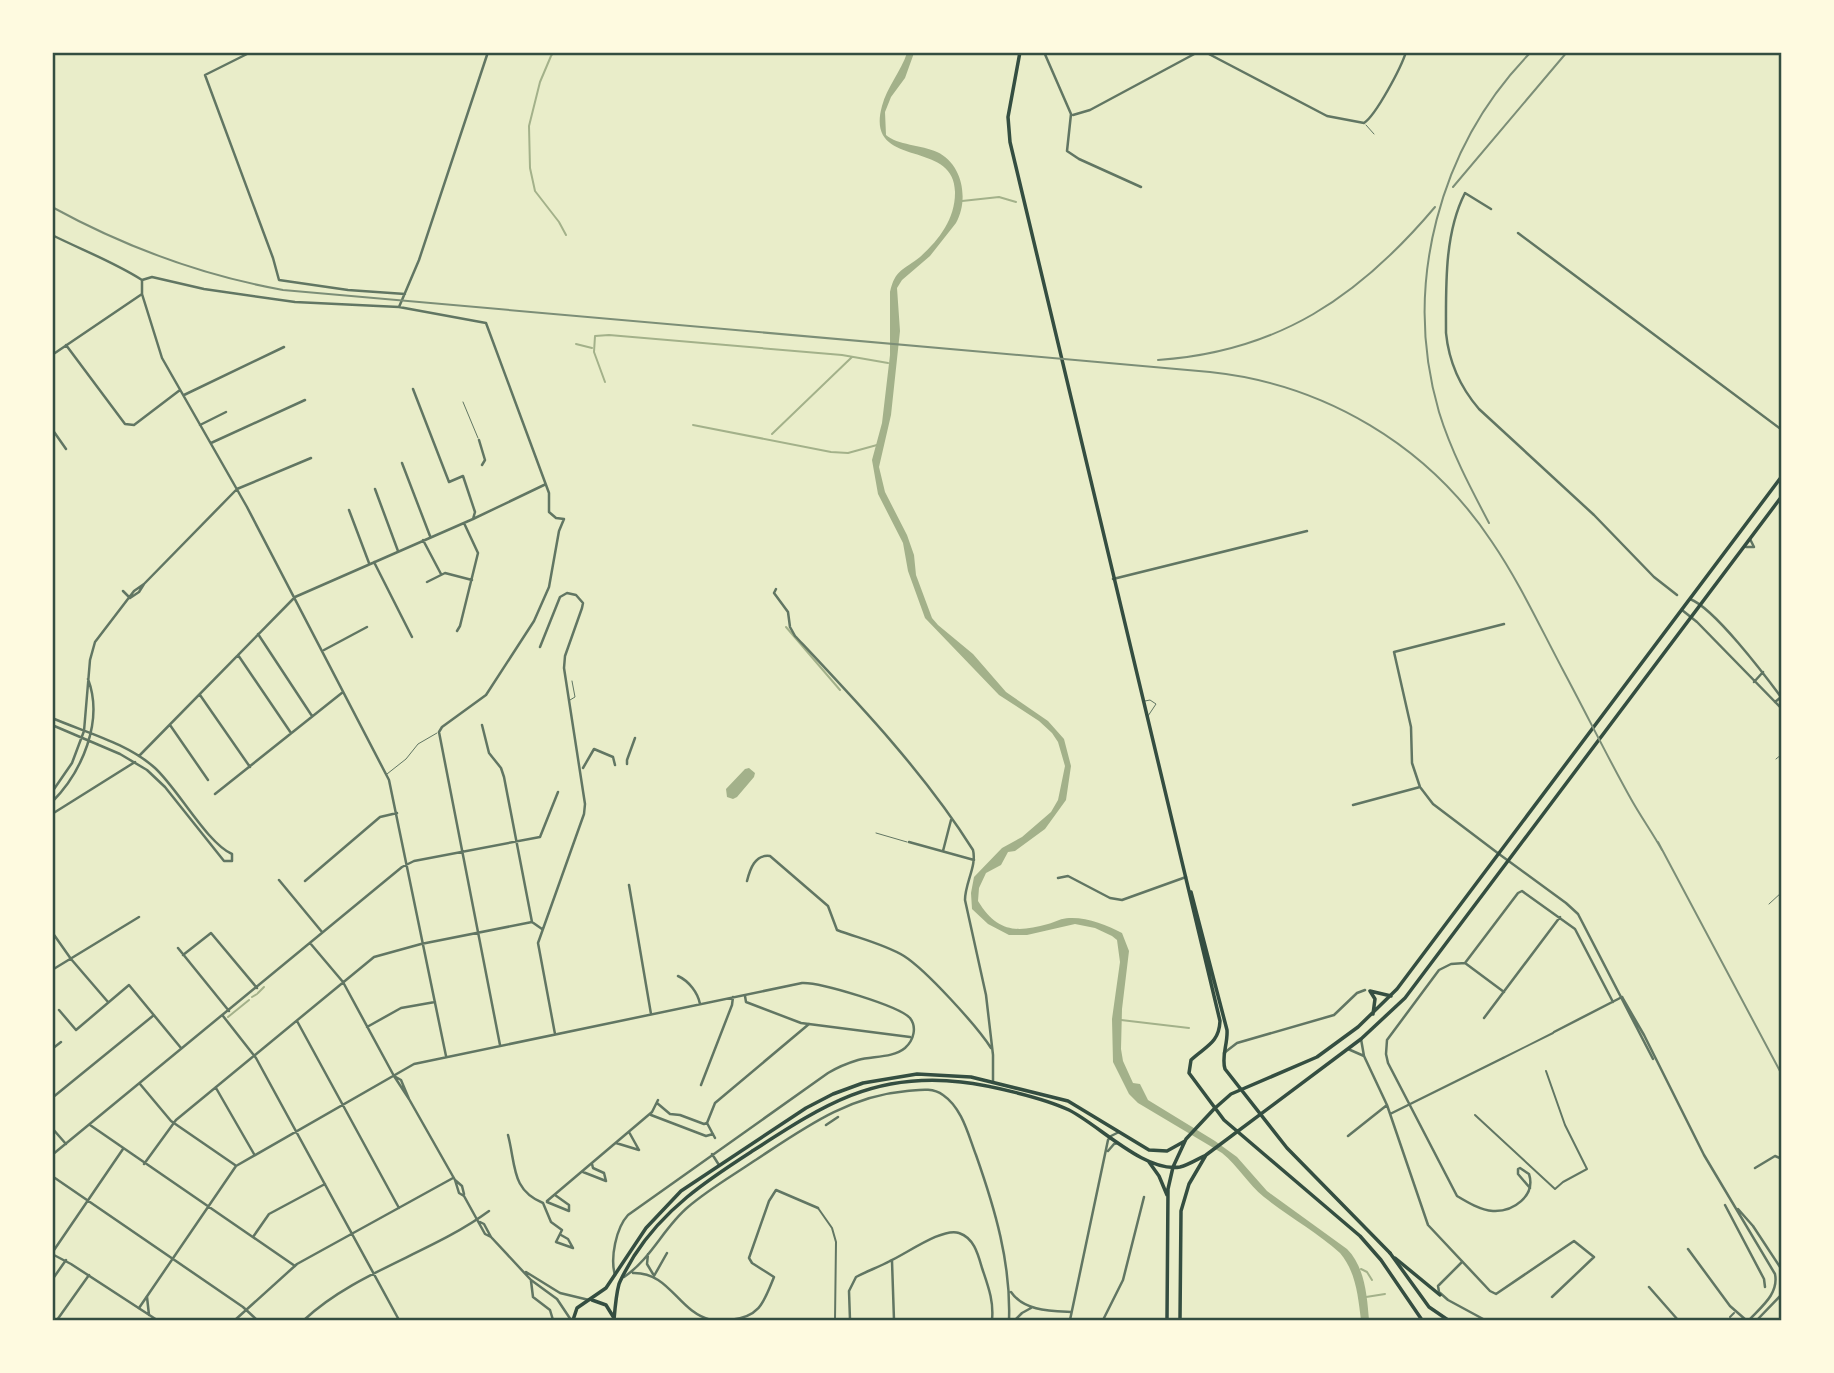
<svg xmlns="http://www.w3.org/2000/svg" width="1834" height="1373" font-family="'Roboto Condensed',sans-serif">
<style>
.water{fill:#a3b18a}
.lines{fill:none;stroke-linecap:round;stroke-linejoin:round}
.stream{stroke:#a3b18a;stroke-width:2}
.service{stroke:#617663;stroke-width:1}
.pedestrian{stroke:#617663;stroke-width:2}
.minor{stroke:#617663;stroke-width:2.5}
.tertiary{stroke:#617663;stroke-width:2.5}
.secondary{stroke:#344e41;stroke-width:3.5}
.primary{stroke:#344e41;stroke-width:3.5}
.rail{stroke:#7c8e77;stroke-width:2}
.neatline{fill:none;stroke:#344e41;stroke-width:2.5}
</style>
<rect width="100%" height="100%" fill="#e9edc9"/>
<!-- water -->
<path class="water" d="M907,53h7l-9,25 -14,19 -6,15 1,23c11,10 36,10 51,17 26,12 32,48 19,71l-26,33 -28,24 -5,8 3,43 -9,84 -12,52 6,25 22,43 7,20 2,20 16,43 6,7 35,29 33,38 42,29 16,18 7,27 -5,34 -21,29 -30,22 -7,1 -7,13 -15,8 -7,15 -1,13c19,31 38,32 70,23 7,-2 14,-6 21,-6 18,-1 38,7 53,15l7,18 -7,58 -1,40 2,12 10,22 7,1 8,16 67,41 22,16 30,34 80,58c18,18 20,47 22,71h-8c-3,-24 -5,-48 -21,-67 -23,-21 -51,-36 -76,-56 -16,-13 -26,-31 -42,-44l-84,-50 -9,-9 -16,-32 -1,-43 8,-57 -3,-22 -5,-4 -17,-8 -20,-4 -48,11h-18l-21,-11 -16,-15 -1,-16 3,-16 28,-29 20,-11 29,-25 7,-12 7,-34 -7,-24 -6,-9 -13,-12 -40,-26 -74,-77 -17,-47 -5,-28 -25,-49 -6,-34 10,-37 8,-68v-63c5,-23 14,-22 30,-35 19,-17 35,-38 35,-64 1,-56 -91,-22 -73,-87 5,-19 19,-35 25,-53z
M749,768l6,5 -1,4 -17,20 -4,2 -6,-2 -1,-8 19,-20z"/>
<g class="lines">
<!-- stream -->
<path class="stream" d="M554,52l-3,4 -11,26 -11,44 1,42 5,23 24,31 7,13
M962,201l37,-4 17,5
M576,344l16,4
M605,382l-11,-30 1,-16 14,-1 233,20 46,8
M693,425l138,27 17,1 29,-8
M772,434l80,-77
M786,627l54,63
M258,993l6,-6
M252,997l5,-3
M228,1017l21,-17
M1121,1020l68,8
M1361,1269l6,3 5,8
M1366,1297l19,-3"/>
<!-- service -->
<path class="service" d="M1366,125l8,9
M463,402l15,36
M570,700l5,-3 -3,-16
M1145,701l5,-1 6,4 -8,12
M1776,759l6,-5
M387,774l19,-15 12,-15 19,-11
M876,833l31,9
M1769,904l13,-12"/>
<!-- pedestrian -->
<path class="pedestrian" d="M1503,1058l50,-25
M1475,1115l80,74 8,-7 24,-13 -22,-44 -19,-54
M818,1208l14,20 4,14 -1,78
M1730,1317l4,-4"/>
<!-- minor -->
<path class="minor" d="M251,52l-46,23 68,183 6,22 69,10 57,4
M1044,52l27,62 -4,37 12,8 62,28
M1205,52l122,64 37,7c12,-8 37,-55 42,-71
M1073,115l17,-5 108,-58
M1491,209l-26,-16c-21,41 -19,94 -19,140 3,30 14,54 33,76l115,106 60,62 23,18
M1518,233l264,197
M52,235c30,15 62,27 90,45
M142,280l10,-3 52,12 91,13 104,5 87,16 63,170v19l7,6 8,1 -5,12 -10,56 -15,34 -48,74 -44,32 -3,5 61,313
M142,280v14l20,64 85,149 142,273 57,276
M399,307l20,-47 69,-208
M66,345l59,79 9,1 46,-35
M52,355l90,-61
M413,389l36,93 14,-6 12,36 -2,7
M184,395l100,-48
M200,425l26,-13
M52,429l14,20
M479,440l6,20 -3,5
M211,443l94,-43
M402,463l28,73
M375,489l23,62
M349,510l20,53
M423,540l18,34
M1746,547h8l-4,-8
M374,562l38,75
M1113,579l194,-48
M427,582l18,-9 27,7
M776,589l-2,4 14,19 2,15 5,9c63,67 129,136 178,214 4,16 -8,33 -8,50l21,95 7,60v26
M123,591l7,7
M130,598l9,-6 5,-8 93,-95 74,-31
M1690,599c24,9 74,75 91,98l-6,5
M1682,610l15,12 83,85
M457,631l3,-5 18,-73 -14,-30
M258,634l54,82
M540,647l20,-50 7,-4 9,2 7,8 -1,5 -17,48 -1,12 21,136 -1,10 -46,129 17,91
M324,650l43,-23
M238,655l53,78
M1754,682l9,-10
M200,695l50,72
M52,718c35,15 75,25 103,50 23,21 52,75 77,86v7h-8l-59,-74 -18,-17 -27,-16 -68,-29
M170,725l38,55
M482,725l7,28 12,15 3,9 28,145 10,7
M139,756l156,-159 178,-78 71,-34
M627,764v-4l8,-22
M583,768l11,-19 19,8 2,8
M52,792l20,-29 12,-32 6,-71 5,-18 39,-51 10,-7
M215,794l128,-102
M52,802c30,-30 52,-81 36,-123
M1353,805l67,-18
M52,814l83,-52
M909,842l65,18
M943,851l8,-31
M1499,854l-66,-50 -13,-17 -8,-24 -1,-36 -17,-75 110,-28
M1058,878l10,-2 42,22 12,2 64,-23
M279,880l43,52
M305,881l75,-64 17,-4
M747,881c3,-12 8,-27 23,-25l58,50 9,24c21,8 47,14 67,26 22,14 73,70 87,92
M629,885l22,129
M52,932l19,27 37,43
M310,943l33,39 51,94
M178,948l51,63
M183,955l28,-22 46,55
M1465,963l39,29
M52,970l87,-53
M678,976c11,5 20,17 22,28
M745,996l1,6 55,21 109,14
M59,1010l17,20 53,-45 52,63
M223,1016l33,42 143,262
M1484,1018l76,-101
M297,1021l102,187
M367,1027l34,-19 34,-6
M1554,1032l68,-35
M1361,1039l3,17 23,49 41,120 62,66 6,3 78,-53 20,16 -42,40
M52,1049l9,-7
M1348,1049l16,7
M1224,1053l13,-10 97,-28 23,-22 8,-3
M140,1084l31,37 64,44
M701,1085l31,-80 1,-8
M216,1088l38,66
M52,1098l102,-83
M657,1103l13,11 10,1 24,9 3,-1
M1390,1114l113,-56
M651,1115l55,21 7,-2
M90,1125l205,141
M826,1125l12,-8
M52,1128l14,16
M629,1132l10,18
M508,1135c8,30 3,55 35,68l8,19 11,8 -6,12 17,6 -5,-9 -7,-4
M1348,1136l39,-31
M715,1138l-8,-15 8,-20 94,-79
M616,1143l23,7
M1108,1151l6,-7 4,-1
M712,1154l7,11
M52,1155l350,-288 12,-6 126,-24 18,-45
M144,1164l32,-44 198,-163 47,-13 111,-22
M592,1164l1,4 11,5 2,8
M1755,1168l20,-12 7,3
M583,1172l23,9
M52,1176l191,131 14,13
M1530,1188l-12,-14v-5l2,-1 9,6c7,22 -16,38 -36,37 -13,-1 -26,-9 -36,-15l-69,-133 -2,-9 1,-14 52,-70 12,-6 14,-1 53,-70 4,-2 53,38 38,73
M555,1195l14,10v6
M547,1201l105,-89 6,-12
M547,1202l22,9
M1725,1205l39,74 1,8
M253,1237l16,-23 56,-30
M1688,1249l42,57 16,14
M52,1253l71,-104
M648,1254l-1,10 6,10
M892,1261l2,59
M633,1273c37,-1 45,39 78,47
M654,1276l13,-23
M624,1277c27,-18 40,-50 64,-70 21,-18 44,-31 66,-46 49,-32 93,-65 153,-70 12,-1 25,-4 36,4 19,13 25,39 33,60 19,54 35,108 33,165
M52,1280l14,-20
M531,1281l2,16 17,13 3,10
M1649,1287l29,33
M1011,1292c13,19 39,19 60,20
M139,1308l97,-142 178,-102 388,-81c18,-1 97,23 108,35 7,9 4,22 -5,30 -12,10 -32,8 -47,12 -10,3 -20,7 -30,13l-200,142c-12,13 -18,43 -13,60
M57,1320l32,-45
M235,1320l62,-56 156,-86
M304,1320c51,-48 128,-67 185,-109
M730,1320c30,-3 34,-18 44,-43l-22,-14 -3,-5 20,-57 7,-11 42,18
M850,1320l-1,-29 7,-14c11,-6 23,-10 34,-16 16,-7 53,-34 69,-28 15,5 19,21 23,35 6,18 12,33 10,52
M1015,1320l7,-7 9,-5
M1070,1320l38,-180 3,-4 8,-4
M1103,1320l20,-40 21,-83"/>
<!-- tertiary -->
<path class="tertiary" d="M1499,854l67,49 12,11 75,145
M1622,997l22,38 60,120 71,119c4,20 -14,33 -26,46
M394,1076l7,4 8,19 46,81 4,13 5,3 21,38 6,3 40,43 26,19 14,21
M394,1076l15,23
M455,1180l7,6 2,8
M1738,1209l15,17 29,44
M480,1222l4,2 7,13
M52,1254l19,10 86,56
M1462,1262l-24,24 1,6 9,8 37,20
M526,1272l34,21 29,7
M147,1297l2,18
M1757,1320l25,-26"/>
<!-- secondary -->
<path class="secondary" d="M1020,52l-12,65 2,25 210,879c-1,22 -14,25 -29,39l-2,13 35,47 136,116 21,24 41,60
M1191,892l36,138c1,14 -6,26 -2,39l62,79 103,105
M1373,1014l2,-15 -5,-8 21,5
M1149,1162l10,14 8,19
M1395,1258l45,37
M592,1300l14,5 8,13
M573,1320l4,-12 29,-20 40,-60 35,-37 125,-83 27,-14 30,-11 54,-9 54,3 97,24 81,49 18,1 18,-10
M614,1320c1,-12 2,-25 5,-36 4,-10 10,-19 15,-28 30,-47 72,-75 117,-104 71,-46 122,-80 210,-70 28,3 83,16 108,28 30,15 76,63 111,57 8,-2 16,-7 24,-11
M1167,1320l1,-131 5,-22 13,-28 28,-30 17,-15 86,-37 41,-30 39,-38 385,-513
M1180,1320l1,-109 8,-27 17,-29 155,-116 44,-41 377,-502"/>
<!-- primary -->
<path class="primary" d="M1390,1253l39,54 19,13"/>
<!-- rail -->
<path class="rail" d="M1453,187l114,-135
M52,207c73,40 148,68 231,83l927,82c114,12 218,73 282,170 28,41 49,87 72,130 23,43 44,86 67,127 10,18 21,33 31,51
M1158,360c120,-8 201,-63 277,-153
M1489,523c-19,-36 -38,-72 -50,-111 -37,-127 0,-266 92,-360
M1658,842l124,233"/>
</g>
<!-- border -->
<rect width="1834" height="1373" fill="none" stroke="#fefae0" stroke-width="108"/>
<rect x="54" y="54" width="1726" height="1265" class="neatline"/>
</svg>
